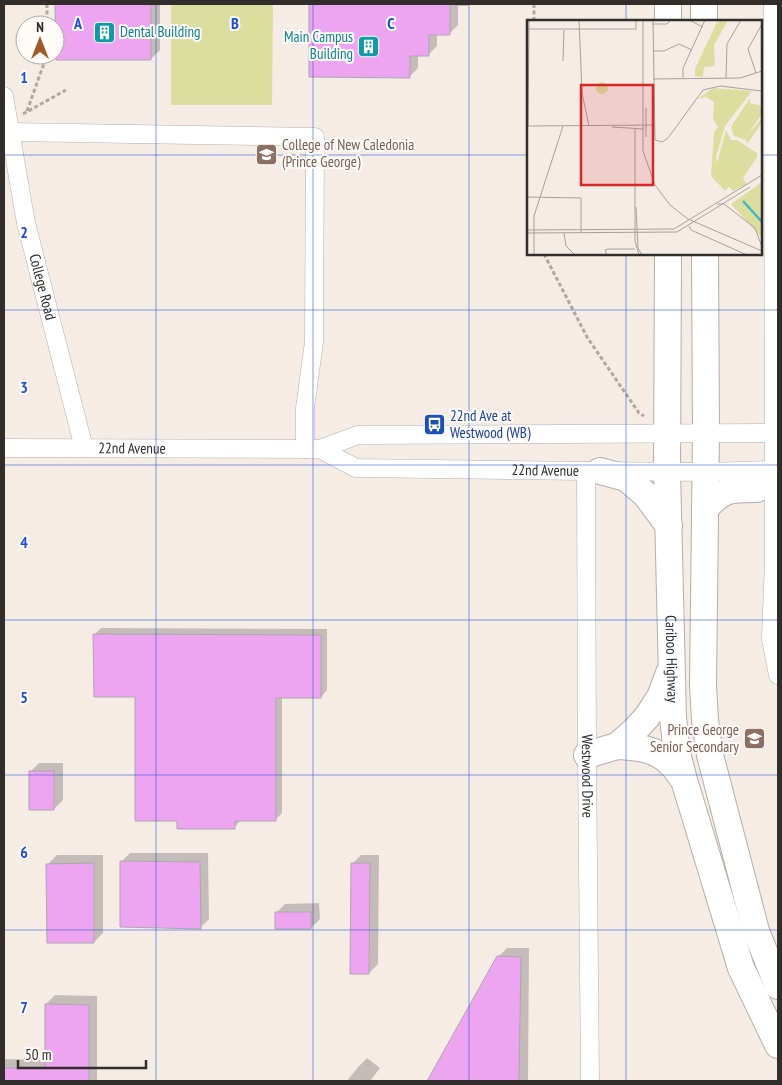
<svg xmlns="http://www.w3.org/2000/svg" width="782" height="1085" font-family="'PT Sans Narrow',sans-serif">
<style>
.green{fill:#dbde9f}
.shadow{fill:#0003}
.building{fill:#eda5f1;stroke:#ada5ad}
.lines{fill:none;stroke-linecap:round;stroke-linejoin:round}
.minor-casing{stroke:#b6ada7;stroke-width:19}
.highway-casing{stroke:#b6ada7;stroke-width:28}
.path{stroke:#aea7a2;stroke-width:3;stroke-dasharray:4 2.5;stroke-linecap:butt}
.minor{stroke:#fff;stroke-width:18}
.highway{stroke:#fff;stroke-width:26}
.grid{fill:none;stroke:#1d4ed8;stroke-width:1;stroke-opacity:0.55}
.labels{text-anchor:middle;stroke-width:4;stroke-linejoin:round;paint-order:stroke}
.culture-label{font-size:15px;fill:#0d838f;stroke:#fefbf8;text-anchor:start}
.education-label{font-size:15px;fill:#785e54;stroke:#fefbf8;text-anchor:start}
.street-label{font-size:15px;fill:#312d2b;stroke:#fefbf8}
.transit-label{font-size:15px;fill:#164399;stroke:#fefbf8;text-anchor:start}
.inset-river{fill:none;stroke:#43b6c5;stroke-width:2.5}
.inset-road{fill:none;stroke:#a7a09b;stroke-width:1}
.view{fill:#d62828;fill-opacity:0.15;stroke:#d62828;stroke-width:2.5}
.inset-edge{fill:none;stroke:#312d2b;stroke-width:2.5}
.grid-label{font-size:16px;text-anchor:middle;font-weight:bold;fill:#1d4ed8;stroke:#fefbf8;stroke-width:4;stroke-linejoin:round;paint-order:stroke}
</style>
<rect width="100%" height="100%" fill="#f5ece6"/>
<!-- green -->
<path class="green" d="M171,4h102l-1,101h-101z"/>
<!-- shadow -->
<path class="shadow" d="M56,4h104v46l-9,9h-94z
M311,4h159l-2,2h-10v19l-9,9h-12v12l-9,9h-10v13l-9,9 -99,-1z
M101,628l226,1v61l-6,7h-39v116l-7,7h-34l-7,8 -56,-8 -42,-124 -41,-62z
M39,763h24v37l-9,9 -24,-37z
M130,853h78l1,66 -9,9 -79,-66z
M57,855h46v78l-9,9 -46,-78z
M361,855h18l-1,109 -9,9 -17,-109z
M319,903l1,16 -9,9 -35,-15 9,-9z
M507,948h22l-1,133h-99l69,-124z
M55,995l42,1v85h-93v-22l42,1v-56z
M367,1058l13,10 -10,13h-23l11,-14z"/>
<!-- building -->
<path class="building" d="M55,4h96v56h-95z
M309,4h141v31h-21v21h-19v22l-101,-1z
M93,634l228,1v63h-45v123h-41v8h-58v-8h-42v-124h-41z
M29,771h25v39h-25z
M120,861l80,1 1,67 -81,-2z
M94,863v80h-47l-1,-79z
M351,863h19l-1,111h-19z
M275,912h36v17h-36z
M497,956l24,1 -2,124h-92z
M45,1004l44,1v76h-85v-13h41z"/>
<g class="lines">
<defs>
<g id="minor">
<path d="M773,4l1,555 -3,80 7,36"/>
<path id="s1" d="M4,96l22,127 58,225"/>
<path d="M10,132l305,5 -1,205 -9,66v41"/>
<path id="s2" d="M4,448l316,1 38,-14 416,-2"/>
<path id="s3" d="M320,449l36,19 230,3 120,1 68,-2"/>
<path id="s4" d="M586,471l1,284 3,326"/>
</g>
<g id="highway">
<path d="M704,4v17"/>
<path d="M668,21v-17"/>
<path id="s5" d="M668,254l-1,217 6,247 4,35 7,27 57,188 37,77"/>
<path d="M705,254l1,179 -3,252 2,35 5,35 46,176 22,55"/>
<path d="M600,471l26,7 19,16 24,32"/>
<path d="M705,509c18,-21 26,-20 52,-20l17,-19"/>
<path d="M617,746c20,1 39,2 54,18 5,4 8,10 12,15"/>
<path d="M587,755l30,-9 17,-15 13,-14 13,-20 9,-24"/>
</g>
</defs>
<!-- minor casing -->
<use href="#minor" class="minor-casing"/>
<!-- highway casing -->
<use href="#highway" class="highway-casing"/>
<!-- path -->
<path class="path" d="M47,4v21
M534,4v17
M27,111l20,-56
M23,114l43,-24
M544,254l43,83 52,76 5,3"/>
<!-- minor -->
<use href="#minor" class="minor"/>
<!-- highway -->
<use href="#highway" class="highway"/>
</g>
<!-- grid -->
<path class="grid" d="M156,4v1077M313,4v1077M469,4v1077M626,4v17M4,155h524M761,155h17M626,254v827M4,310h774M4,465h774M4,620h774M4,775h774M4,930h774"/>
<!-- icons -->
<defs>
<symbol id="building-square" viewBox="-11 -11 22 22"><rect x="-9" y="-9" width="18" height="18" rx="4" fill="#0f9aa8" stroke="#fefbf8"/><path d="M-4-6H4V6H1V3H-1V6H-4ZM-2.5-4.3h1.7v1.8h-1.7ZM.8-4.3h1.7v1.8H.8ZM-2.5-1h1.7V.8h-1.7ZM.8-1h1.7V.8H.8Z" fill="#fff"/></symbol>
<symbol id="university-square" viewBox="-11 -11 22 22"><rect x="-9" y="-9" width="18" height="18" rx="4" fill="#8d6e63" stroke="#fefbf8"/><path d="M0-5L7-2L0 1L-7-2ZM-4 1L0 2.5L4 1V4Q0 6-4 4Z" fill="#fff"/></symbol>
<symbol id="bus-square" viewBox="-11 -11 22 22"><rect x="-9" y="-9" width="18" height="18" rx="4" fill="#1a4fb4" stroke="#fefbf8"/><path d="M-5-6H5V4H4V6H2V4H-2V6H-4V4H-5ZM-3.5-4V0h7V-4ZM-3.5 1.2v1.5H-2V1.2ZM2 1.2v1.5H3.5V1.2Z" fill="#fff"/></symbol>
<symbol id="school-square" viewBox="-11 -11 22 22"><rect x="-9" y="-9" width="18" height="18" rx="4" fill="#8d6e63" stroke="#fefbf8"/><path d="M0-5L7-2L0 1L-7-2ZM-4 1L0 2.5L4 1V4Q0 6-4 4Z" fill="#fff"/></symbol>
</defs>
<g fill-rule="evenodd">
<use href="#building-square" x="92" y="20" width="25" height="25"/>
<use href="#building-square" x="356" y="34" width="25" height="25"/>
<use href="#university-square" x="254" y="142" width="25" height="25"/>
<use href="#bus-square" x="422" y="412" width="25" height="25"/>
<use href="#school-square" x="742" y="726" width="25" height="25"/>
</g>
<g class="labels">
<!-- culture labels -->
<g class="culture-label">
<text x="120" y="37">Dental Building</text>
<text x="353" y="42" text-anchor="end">Main Campus<tspan x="353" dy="17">Building</tspan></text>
</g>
<!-- education labels -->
<g class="education-label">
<text x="282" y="150">College of New Caledonia<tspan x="282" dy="17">(Prince George)</tspan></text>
<text x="739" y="735" text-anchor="end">Prince George<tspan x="739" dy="17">Senior Secondary</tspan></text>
</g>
<!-- street labels -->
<g class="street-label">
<text dy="5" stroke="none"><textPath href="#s1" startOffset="195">College Road</textPath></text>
<text dy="5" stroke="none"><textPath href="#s2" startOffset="128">22nd Avenue</textPath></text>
<text dy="5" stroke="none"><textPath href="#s3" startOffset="230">22nd Avenue</textPath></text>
<text dy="5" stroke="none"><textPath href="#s5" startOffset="405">Cariboo Highway</textPath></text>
<text dy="5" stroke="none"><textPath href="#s4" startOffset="305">Westwood Drive</textPath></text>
</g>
<!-- transit labels -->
<g class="transit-label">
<text x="450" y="421">22nd Ave at<tspan x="450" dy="17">Westwood (WB)</tspan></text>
</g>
</g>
<!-- overview -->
<g transform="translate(527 20)">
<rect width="235" height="235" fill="#f5ece6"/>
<path d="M191,0h10l-14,25 1,21 -11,1 -1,10 -8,-1v-7zM69 68a6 6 0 1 1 12 0a6 6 0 1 1-12 0ZM186,68l39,3 -27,35 -9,31 1,6 9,-33 5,10h6l20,13v4l-14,21 4,6 -14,7 -4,-4 -4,4 -14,-15 3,-44 4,-5 -5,-8 1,-17 -8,-5 -9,2zM223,78v5l12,3v8l-16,23 16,-19v5l-15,21 -1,-4 -12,-4 -3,-9zM235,162v64l-1,-9 -30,-33z" fill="#dbde9f"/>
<path class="inset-river" d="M216,181l19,21"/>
<path class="inset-road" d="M52,0l3,73 7,33M116,0v131l12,34 15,20 18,14 74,32M126,0l2,120 7,2 6,-4 35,-48 17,-4 42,5M162,0l14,7M125,4h15l4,-4M0,9h109v-9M126,31h11l15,-7 13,6M36,41l1,-31M229,53l-8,-24 14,-25M156,58v-10l22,-48M199,58l1,-34 14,-24M126,59l87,-1 22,-7M0,106l126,-1M1,106l1,-106M85,107l32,2M108,109v112l4,14M119,117v-29M0,177l54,1v34M190,184h7l31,24 7,19M109,187l2,41 4,7M162,206l2,4 56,25M0,210l147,-1 88,-54M0,213l150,-1 73,-45M37,213l2,13 9,9M7,235v-39l29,-90M80,235l-2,-5 4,-1h26"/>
<path class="view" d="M54,65h72v100h-72z"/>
<rect width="235" height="235" class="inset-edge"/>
</g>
<g class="grid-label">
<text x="78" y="29">A</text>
<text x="235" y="29">B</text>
<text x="391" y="29">C</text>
<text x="24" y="83">1</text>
<text x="24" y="238">2</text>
<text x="24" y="393">3</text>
<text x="24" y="548">4</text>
<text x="24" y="703">5</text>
<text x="24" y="858">6</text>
<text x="24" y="1013">7</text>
</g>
<!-- border -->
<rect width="782" height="1085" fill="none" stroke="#312d2b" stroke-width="10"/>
<!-- north arrow -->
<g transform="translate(40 40)"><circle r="24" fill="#fefbf8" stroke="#aca9a6"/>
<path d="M0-4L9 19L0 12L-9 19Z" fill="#9d5b27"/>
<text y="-8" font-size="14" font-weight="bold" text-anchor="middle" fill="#312d2b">N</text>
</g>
<!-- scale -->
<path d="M18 1060v8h128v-8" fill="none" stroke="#312d2b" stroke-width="2.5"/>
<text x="25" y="1060" font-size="15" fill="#312d2b" stroke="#fefbf8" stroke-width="4" paint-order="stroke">50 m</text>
</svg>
